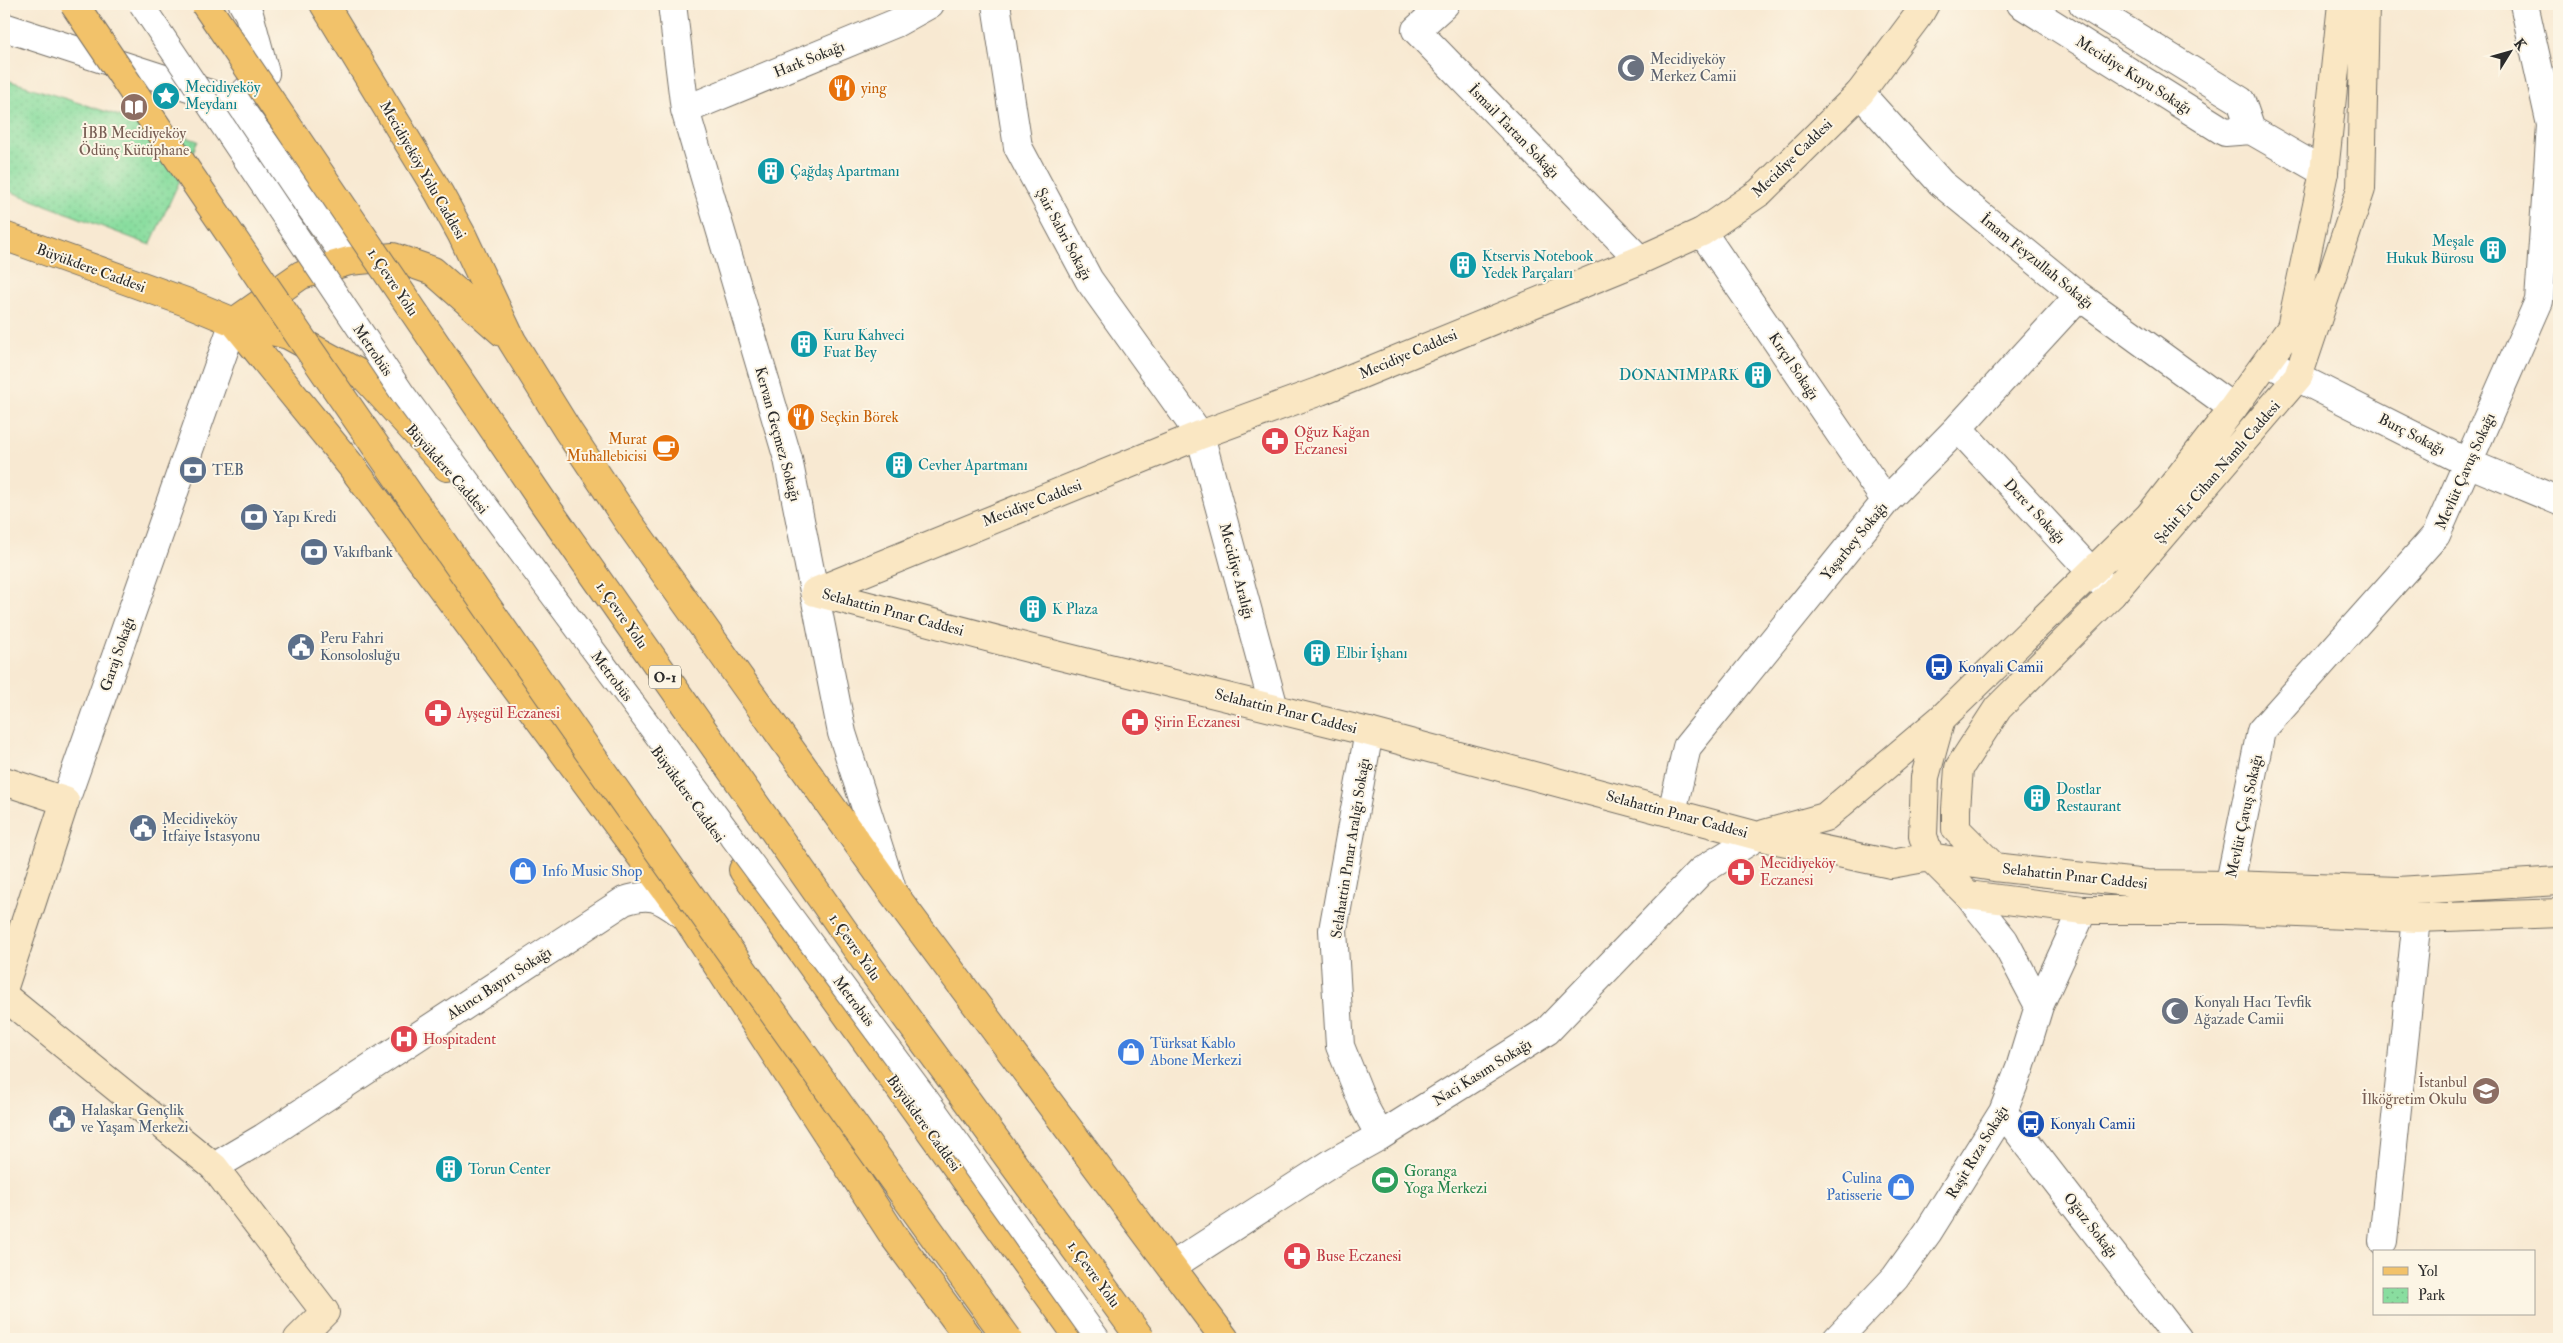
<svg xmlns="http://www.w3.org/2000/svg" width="2563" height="1343" font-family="'IM FELL Double Pica',serif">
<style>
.park{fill:url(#park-dots);stroke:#5a8465}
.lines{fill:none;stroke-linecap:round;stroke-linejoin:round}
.street-casing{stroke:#736e65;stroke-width:30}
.secondary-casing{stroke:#736e65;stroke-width:30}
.primary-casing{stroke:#736e65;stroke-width:30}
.street{stroke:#fff;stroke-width:28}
.secondary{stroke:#fae7c3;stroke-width:28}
.primary{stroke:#f2c26a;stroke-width:28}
.lane-bridge-casing{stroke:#736e65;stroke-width:26;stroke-linecap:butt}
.highway-bridge-casing{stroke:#736e65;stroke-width:30;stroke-linecap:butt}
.lane-bridge{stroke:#fff;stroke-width:24}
.highway-bridge{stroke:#f2c26a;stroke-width:28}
.labels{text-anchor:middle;stroke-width:4;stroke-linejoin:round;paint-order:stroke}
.shield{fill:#fcf5e5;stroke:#6a6863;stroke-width:1}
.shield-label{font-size:14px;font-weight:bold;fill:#2b2b2b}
.street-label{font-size:15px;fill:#2b2b2b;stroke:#fcf5e5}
.worship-label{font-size:15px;fill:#5b616d;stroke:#fcf5e5;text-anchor:start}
.culture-label{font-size:15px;fill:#0d838f;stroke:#fcf5e5;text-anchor:start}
.food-label{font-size:15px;fill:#c56008;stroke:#fcf5e5;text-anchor:start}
.education-label{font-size:15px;fill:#785e54;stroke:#fcf5e5}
.health-label{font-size:15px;fill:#be3a42;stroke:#fcf5e5;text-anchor:start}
.service-label{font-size:15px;fill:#4e5e75;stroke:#fcf5e5;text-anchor:start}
.transit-label{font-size:15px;fill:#164399;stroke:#fcf5e5;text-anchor:start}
.shop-label{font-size:15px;fill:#366cbe;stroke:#fcf5e5;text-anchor:start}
.leisure-label{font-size:15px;fill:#27864d;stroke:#fcf5e5;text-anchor:start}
</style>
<defs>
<pattern id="park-dots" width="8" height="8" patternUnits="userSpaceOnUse" patternTransform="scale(1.25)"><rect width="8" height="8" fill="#89dd9f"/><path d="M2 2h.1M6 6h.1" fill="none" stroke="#76be89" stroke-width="1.8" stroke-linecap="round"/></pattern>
</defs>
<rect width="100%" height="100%" fill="#fcf5e5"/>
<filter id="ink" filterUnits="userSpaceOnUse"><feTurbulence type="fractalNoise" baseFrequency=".02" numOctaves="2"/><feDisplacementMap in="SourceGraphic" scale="10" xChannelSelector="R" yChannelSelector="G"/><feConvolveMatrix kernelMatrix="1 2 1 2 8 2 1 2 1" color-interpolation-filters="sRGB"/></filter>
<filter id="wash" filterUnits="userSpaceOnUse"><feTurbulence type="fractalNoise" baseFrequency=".0096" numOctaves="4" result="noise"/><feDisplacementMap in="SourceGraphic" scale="20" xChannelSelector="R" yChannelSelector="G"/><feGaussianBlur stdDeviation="1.12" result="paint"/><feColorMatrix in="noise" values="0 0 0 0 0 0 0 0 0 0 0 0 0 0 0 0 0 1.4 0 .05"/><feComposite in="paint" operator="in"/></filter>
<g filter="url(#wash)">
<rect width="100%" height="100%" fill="#f8e9d2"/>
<!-- park -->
<path class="park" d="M4,79l194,62 -48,104 -146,-56z"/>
</g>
<g filter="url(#ink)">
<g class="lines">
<defs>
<path id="street" d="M243,4l6,10 16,59 -22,21
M672,4l13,106 103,349 54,274 49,153
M996,4l22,143 71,133 111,155 74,273
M1445,4l-29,26 224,230
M2021,4l204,128 26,-2 73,42
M2083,4l158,97 10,29
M4,27l231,75 114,159
M1860,93l81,90 138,113 154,112
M685,110l211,-87 34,-19
M1702,232l184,269
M2267,362l201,101 91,38
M1958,428l154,166
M1369,732l-36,198 7,116 25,62 15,28
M65,801l169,-479
M1672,812l15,-65 199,-246 72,-73 121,-132
M1968,895l36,45 35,66
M2225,907l36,-176 175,-196 103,-234 12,-176 -27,-121
M2003,1112l175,227
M214,1167l49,-29 361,-237c29,-10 37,-2 61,15
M2383,1241l34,-323
M1172,1266l163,-105 45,-25 167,-105 154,-160 57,-35
M1837,1339l58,-61 33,-46 75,-120 17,-44 19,-62 44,-96"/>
<path id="secondary" d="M815,592l221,58 333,82 389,104 133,28 39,-7 64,10 153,17 83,1 168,6 161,-10
M815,592l385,-157 120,-44 320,-131 62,-28 58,-40 100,-99 60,-80 5,-9
M1941,719l-16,58 -2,59 7,21 38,38 115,15h141l193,8 142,-5
M4,781l61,20 -61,186
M1764,834l61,-17 116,-98 208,-203 84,-108 58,-80 33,-156 18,-168
M1994,867l-38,-38v-20l3,-41 39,-60 114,-114 186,-217 63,-188 4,-185
M4,996l210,171 111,145 -27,27"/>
<path id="primary" d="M324,4l115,189 23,42 50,106 56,90 59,89 266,373 332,446
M4,236l182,66 48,20 54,13 76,41 83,91
M234,322l118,145 334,450 209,321 75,101
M234,322l67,-47 48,-14 44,-4 40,14 69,61
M743,870l337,469"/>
</defs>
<!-- street casing -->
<use href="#street" class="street-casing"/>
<!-- secondary casing -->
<use href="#secondary" class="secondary-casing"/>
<!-- primary casing -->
<use href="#primary" class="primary-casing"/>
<!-- street -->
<use href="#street" class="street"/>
<!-- secondary -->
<use href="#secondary" class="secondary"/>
<!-- primary -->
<use href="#primary" class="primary"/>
<defs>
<path id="lane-bridge" d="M141,4l262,390 520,700 175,245"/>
<path id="highway-bridge" d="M74,4c303,450 615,895 934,1335
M205,4l340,501 323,460 273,374"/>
</defs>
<!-- lane-bridge casing -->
<use href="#lane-bridge" class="lane-bridge-casing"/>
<!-- highway-bridge casing -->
<use href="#highway-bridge" class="highway-bridge-casing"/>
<!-- lane-bridge -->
<use href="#lane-bridge" class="lane-bridge"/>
<!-- highway-bridge -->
<use href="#highway-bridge" class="highway-bridge"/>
</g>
</g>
<!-- icons -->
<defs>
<symbol id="mosque-disc" viewBox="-11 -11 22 22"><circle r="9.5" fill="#6b7280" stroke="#fcf5e5"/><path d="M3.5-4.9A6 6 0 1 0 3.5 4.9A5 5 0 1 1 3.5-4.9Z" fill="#fff"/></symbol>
<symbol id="restaurant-disc" viewBox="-11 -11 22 22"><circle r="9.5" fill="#e8710a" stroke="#fcf5e5"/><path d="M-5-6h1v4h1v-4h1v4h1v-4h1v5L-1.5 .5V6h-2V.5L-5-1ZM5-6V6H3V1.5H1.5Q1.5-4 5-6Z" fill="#fff"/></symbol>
<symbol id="sight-disc" viewBox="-11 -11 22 22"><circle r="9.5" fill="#0f9aa8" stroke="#fcf5e5"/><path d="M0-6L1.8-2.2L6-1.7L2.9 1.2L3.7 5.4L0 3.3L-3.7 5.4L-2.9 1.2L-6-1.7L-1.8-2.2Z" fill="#fff"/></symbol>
<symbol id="library-disc" viewBox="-11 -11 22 22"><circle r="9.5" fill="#8d6e63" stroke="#fcf5e5"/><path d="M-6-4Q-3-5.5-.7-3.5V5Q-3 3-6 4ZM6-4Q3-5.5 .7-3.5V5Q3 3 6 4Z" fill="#fff"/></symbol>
<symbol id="building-disc" viewBox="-11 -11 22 22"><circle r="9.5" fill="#0f9aa8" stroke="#fcf5e5"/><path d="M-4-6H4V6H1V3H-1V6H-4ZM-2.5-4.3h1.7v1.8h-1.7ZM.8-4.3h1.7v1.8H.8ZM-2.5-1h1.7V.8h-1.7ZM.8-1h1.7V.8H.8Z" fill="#fff"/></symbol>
<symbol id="pharmacy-disc" viewBox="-11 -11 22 22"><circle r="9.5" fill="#e0444e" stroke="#fcf5e5"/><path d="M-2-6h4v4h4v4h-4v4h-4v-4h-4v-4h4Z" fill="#fff"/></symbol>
<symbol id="cafe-disc" viewBox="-11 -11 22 22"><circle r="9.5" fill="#e8710a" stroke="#fcf5e5"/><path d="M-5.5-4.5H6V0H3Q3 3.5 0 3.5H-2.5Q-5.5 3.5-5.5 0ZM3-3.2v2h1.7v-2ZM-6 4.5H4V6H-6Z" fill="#fff"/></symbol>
<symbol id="bank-disc" viewBox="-11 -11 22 22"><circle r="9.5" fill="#5c6f8a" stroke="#fcf5e5"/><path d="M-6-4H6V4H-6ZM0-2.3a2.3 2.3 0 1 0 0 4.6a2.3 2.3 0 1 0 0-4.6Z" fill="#fff"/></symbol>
<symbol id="civic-disc" viewBox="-11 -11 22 22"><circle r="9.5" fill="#5c6f8a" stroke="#fcf5e5"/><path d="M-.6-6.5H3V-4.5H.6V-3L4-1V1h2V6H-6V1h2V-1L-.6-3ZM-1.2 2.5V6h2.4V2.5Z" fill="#fff"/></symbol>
<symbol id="bus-disc" viewBox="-11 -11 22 22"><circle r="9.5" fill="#1a4fb4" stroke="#fcf5e5"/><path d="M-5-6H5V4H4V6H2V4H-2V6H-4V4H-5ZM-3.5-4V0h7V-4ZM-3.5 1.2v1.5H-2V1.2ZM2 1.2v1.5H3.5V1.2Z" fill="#fff"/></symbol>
<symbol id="shop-disc" viewBox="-11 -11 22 22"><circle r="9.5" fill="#3f7fe0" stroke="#fcf5e5"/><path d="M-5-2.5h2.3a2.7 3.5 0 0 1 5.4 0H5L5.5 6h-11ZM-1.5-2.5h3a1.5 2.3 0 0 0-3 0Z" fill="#fff"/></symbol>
<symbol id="hospital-disc" viewBox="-11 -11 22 22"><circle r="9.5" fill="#e0444e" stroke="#fcf5e5"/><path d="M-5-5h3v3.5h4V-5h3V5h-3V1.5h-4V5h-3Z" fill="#fff"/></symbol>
<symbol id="school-disc" viewBox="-11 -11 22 22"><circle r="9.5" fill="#8d6e63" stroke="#fcf5e5"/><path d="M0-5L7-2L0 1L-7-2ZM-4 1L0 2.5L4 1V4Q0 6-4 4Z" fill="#fff"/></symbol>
<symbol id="stadium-disc" viewBox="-11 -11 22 22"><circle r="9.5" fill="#2e9e5b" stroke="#fcf5e5"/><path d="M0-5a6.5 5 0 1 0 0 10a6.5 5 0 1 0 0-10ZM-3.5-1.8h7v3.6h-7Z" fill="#fff"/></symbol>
</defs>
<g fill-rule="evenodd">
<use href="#mosque-disc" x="1615" y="52" width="32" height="32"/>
<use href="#restaurant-disc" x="826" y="72" width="32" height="32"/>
<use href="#sight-disc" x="150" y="80" width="32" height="32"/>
<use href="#library-disc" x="118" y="91" width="32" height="32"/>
<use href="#building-disc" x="755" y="155" width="32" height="32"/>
<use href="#building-disc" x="2477" y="234" width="32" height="32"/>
<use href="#building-disc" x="1447" y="249" width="32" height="32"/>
<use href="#building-disc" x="788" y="328" width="32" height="32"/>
<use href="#building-disc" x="1742" y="359" width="32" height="32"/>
<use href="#restaurant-disc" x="785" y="401" width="32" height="32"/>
<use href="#pharmacy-disc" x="1259" y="425" width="32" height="32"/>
<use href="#cafe-disc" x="650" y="432" width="32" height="32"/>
<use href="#building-disc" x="883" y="449" width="32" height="32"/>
<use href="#bank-disc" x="177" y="454" width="32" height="32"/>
<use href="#bank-disc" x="238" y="501" width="32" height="32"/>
<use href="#bank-disc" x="298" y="536" width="32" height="32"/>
<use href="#building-disc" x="1017" y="593" width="32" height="32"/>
<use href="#civic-disc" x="285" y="631" width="32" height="32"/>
<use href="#building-disc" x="1301" y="637" width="32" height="32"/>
<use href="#bus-disc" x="1923" y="651" width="32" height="32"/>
<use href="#pharmacy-disc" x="422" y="697" width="32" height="32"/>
<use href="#pharmacy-disc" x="1119" y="706" width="32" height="32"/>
<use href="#building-disc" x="2021" y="782" width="32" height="32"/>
<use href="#civic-disc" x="127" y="812" width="32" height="32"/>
<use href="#shop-disc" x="507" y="855" width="32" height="32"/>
<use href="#pharmacy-disc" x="1725" y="856" width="32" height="32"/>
<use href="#mosque-disc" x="2159" y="995" width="32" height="32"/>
<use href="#hospital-disc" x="388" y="1023" width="32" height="32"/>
<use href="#shop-disc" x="1115" y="1036" width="32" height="32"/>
<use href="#school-disc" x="2470" y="1075" width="32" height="32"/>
<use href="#civic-disc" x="46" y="1103" width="32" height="32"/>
<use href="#bus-disc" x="2015" y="1108" width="32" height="32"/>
<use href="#building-disc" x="433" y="1153" width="32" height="32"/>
<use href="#stadium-disc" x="1369" y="1164" width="32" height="32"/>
<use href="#shop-disc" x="1885" y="1171" width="32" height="32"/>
<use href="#pharmacy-disc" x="1281" y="1240" width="32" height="32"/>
</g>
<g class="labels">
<!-- shield labels -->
<rect class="shield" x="649" y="665.5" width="32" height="23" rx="4"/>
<g class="shield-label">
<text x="665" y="682">O-1</text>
</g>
<!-- street labels -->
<g class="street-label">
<text transform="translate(809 59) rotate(-22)" y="5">Hark Sokağı</text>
<text transform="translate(2134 75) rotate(32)" y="5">Mecidiye Kuyu Sokağı</text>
<text transform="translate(1514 131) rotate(46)" y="5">İsmail Tartan Sokağı</text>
<text transform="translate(1792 158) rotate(-44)" y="5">Mecidiye Caddesi</text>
<text transform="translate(423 170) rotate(60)" y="5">Mecidiyeköy Yolu Caddesi</text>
<text transform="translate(1064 234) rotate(62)" y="5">Şair Sabri Sokağı</text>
<text transform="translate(2037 261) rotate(39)" y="5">İmam Feyzullah Sokağı</text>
<text transform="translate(91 268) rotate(20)" y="5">Büyükdere Caddesi</text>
<text transform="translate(393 282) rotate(56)" y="5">1. Çevre Yolu</text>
<text transform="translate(373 350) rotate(56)" y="5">Metrobüs</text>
<text transform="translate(1408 354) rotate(-23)" y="5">Mecidiye Caddesi</text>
<text transform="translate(1794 366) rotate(56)" y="5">Kırçıl Sokağı</text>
<text transform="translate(778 434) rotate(75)" y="5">Kervan Geçmez Sokağı</text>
<text transform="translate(2412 434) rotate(27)" y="5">Burç Sokağı</text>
<text transform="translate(447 469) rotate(48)" y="5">Büyükdere Caddesi</text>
<text transform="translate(2465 471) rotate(-66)" y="5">Mevlüt Çavuş Sokağı</text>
<text transform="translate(2217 472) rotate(-49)" y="5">Şehit Er Cihan Namlı Caddesi</text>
<text transform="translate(1032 503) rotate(-21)" y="5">Mecidiye Caddesi</text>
<text transform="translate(2035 511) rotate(47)" y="5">Dere 1 Sokağı</text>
<text transform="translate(1854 541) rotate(-51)" y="5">Yaşarbey Sokağı</text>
<text transform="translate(1237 571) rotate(75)" y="5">Mecidiye Aralığı</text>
<text transform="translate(893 612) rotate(15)" y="5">Selahattin Pınar Caddesi</text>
<text transform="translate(622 615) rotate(55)" y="5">1. Çevre Yolu</text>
<text transform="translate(117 654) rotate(-71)" y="5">Garaj Sokağı</text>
<text transform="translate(612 676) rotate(53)" y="5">Metrobüs</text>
<text transform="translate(1286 711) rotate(14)" y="5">Selahattin Pınar Caddesi</text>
<text transform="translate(688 794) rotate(54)" y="5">Büyükdere Caddesi</text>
<text transform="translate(1677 814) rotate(15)" y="5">Selahattin Pınar Caddesi</text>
<text transform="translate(2244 816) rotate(-78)" y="5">Mevlüt Çavuş Sokağı</text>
<text transform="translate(1350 848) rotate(-81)" y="5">Selahattin Pınar Aralığı Sokağı</text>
<text transform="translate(2075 876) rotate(6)" y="5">Selahattin Pınar Caddesi</text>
<text transform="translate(855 947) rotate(55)" y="5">1. Çevre Yolu</text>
<text transform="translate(499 983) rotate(-33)" y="5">Akıncı Bayırı Sokağı</text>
<text transform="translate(854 1001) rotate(53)" y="5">Metrobüs</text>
<text transform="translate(1482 1072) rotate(-32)" y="5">Naci Kasım Sokağı</text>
<text transform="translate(924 1123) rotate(54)" y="5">Büyükdere Caddesi</text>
<text transform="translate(1977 1152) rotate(-59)" y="5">Raşit Rıza Sokağı</text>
<text transform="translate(2091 1225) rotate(52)" y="5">Oğuz Sokağı</text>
<text transform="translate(1094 1274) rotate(54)" y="5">1. Çevre Yolu</text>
</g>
<!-- worship labels -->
<g class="worship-label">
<text x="1650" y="64">Mecidiyeköy<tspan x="1650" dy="17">Merkez Camii</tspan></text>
<text x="2194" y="1007">Konyalı Hacı Tevfik<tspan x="2194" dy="17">Ağazade Camii</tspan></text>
</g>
<!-- culture labels -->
<g class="culture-label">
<text x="185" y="92">Mecidiyeköy<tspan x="185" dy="17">Meydanı</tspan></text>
<text x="790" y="176">Çağdaş Apartmanı</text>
<text x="2474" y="246" text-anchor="end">Meşale<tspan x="2474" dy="17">Hukuk Bürosu</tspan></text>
<text x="1482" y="261">Ktservis Notebook<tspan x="1482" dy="17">Yedek Parçaları</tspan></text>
<text x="823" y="340">Kuru Kahveci<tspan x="823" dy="17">Fuat Bey</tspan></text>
<text x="1739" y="380" text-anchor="end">DONANIMPARK</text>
<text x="918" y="470">Cevher Apartmanı</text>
<text x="1052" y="614">K Plaza</text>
<text x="1336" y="658">Elbir İşhanı</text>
<text x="2056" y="794">Dostlar<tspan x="2056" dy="17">Restaurant</tspan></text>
<text x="468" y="1174">Torun Center</text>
</g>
<!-- food labels -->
<g class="food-label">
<text x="861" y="93">ying</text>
<text x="820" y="422">Seçkin Börek</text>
<text x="647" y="444" text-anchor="end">Murat<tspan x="647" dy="17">Muhallebicisi</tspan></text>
</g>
<!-- education labels -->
<g class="education-label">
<text x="134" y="138">İBB Mecidiyeköy<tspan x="134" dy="17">Ödünç Kütüphane</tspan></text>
<text x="2467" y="1087" text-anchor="end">İstanbul<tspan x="2467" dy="17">İlköğretim Okulu</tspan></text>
</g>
<!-- health labels -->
<g class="health-label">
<text x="1294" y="437">Oğuz Kağan<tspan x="1294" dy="17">Eczanesi</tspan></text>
<text x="457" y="718">Ayşegül Eczanesi</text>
<text x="1154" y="727">Şirin Eczanesi</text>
<text x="1760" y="868">Mecidiyeköy<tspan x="1760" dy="17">Eczanesi</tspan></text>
<text x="423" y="1044">Hospitadent</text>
<text x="1316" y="1261">Buse Eczanesi</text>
</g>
<!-- service labels -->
<g class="service-label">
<text x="212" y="475">TEB</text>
<text x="273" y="522">Yapı Kredi</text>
<text x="333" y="557">Vakıfbank</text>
<text x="320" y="643">Peru Fahri<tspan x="320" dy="17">Konsolosluğu</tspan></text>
<text x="162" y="824">Mecidiyeköy<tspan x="162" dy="17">İtfaiye İstasyonu</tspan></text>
<text x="81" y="1115">Halaskar Gençlik<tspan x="81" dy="17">ve Yaşam Merkezi</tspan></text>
</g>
<!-- transit labels -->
<g class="transit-label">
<text x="1958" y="672">Konyali Camii</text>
<text x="2050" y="1129">Konyalı Camii</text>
</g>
<!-- shop labels -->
<g class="shop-label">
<text x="542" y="876">Info Music Shop</text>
<text x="1150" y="1048">Türksat Kablo<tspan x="1150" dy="17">Abone Merkezi</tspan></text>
<text x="1882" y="1183" text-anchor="end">Culina<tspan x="1882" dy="17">Patisserie</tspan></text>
</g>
<!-- leisure labels -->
<g class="leisure-label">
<text x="1404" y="1176">Goranga<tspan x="1404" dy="17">Yoga Merkezi</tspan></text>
</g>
</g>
<!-- margin -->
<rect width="2563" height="1343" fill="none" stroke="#fcf5e5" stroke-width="20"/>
<!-- legend -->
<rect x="2373" y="1250" width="162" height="65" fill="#fcf5e5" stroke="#a8a49b"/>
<rect x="2383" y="1267" width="25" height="8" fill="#f2c26a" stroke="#a8a49b"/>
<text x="2418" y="1276" font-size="15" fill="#2b2b2b">Yol</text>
<rect x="2383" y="1288" width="25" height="15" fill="url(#park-dots)" stroke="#a8a49b"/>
<text x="2418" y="1300" font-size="15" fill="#2b2b2b">Park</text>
<!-- north arrow -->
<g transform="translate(2510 52) rotate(53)" stroke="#fcf5e5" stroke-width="4" paint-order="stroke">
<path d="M0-4L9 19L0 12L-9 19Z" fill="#2b2b2b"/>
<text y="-8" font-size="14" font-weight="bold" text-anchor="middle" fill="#2b2b2b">K</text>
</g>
</svg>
